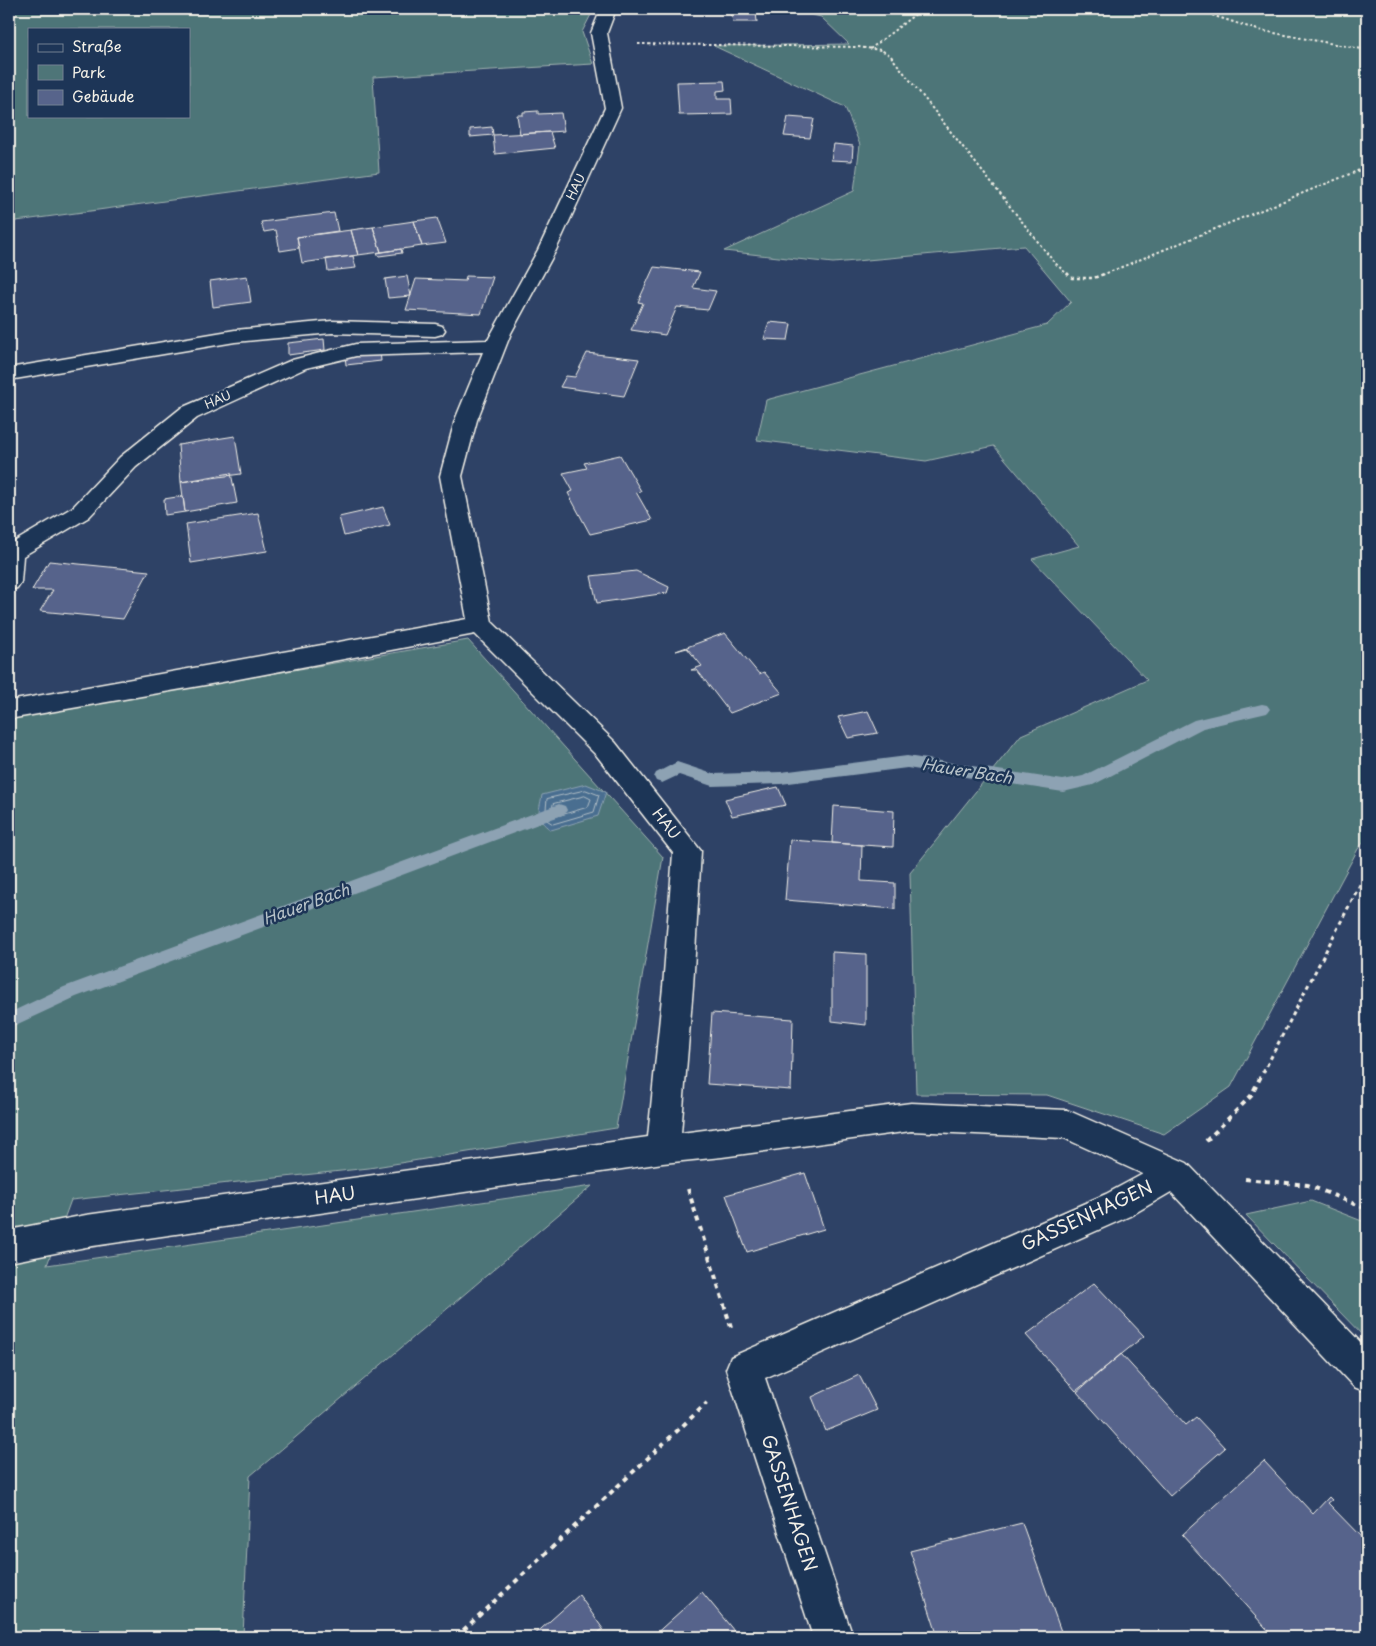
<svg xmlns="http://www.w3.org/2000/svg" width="1376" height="1646" font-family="'Playpen Sans',sans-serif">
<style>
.green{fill:#4e7578;stroke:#a1b3b0;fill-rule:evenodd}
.water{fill:#496e90;stroke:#8da2b3}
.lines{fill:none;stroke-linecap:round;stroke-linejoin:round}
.shore{stroke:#b0bdc5;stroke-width:1}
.stream{fill:#8da2b3;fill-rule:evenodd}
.building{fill:#57648b;stroke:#f4f1e8}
.street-casing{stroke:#f4f1e8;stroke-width:3}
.path-far3{stroke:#f4f1e8;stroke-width:2;stroke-dasharray:2.5 2.5;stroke-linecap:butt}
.path-far2{stroke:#f4f1e8;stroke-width:2.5;stroke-dasharray:3 3;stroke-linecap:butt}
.path-far1{stroke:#f4f1e8;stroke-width:3;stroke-dasharray:4 4;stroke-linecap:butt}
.path{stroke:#f4f1e8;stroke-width:4;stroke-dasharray:5 5;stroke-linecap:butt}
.street{fill:#1d3557;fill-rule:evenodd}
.labels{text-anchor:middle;stroke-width:5;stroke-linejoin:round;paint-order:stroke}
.far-street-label{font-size:12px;fill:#f4f1e8;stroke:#1d3557}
.street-label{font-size:15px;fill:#f4f1e8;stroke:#1d3557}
.water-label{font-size:16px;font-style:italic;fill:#b8c3c9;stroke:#1d3557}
.near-street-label{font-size:18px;fill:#f4f1e8;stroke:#1d3557}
</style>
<rect width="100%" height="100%" fill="#2e4266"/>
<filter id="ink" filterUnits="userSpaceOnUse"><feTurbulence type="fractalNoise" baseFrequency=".02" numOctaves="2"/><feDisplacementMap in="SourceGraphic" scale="10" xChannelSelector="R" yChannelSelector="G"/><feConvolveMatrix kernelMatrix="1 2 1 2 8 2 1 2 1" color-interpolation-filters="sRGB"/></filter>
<g filter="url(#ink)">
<!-- green -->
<path class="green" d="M9,9h585l-12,23 11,32 -220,13 6,95 -370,50zM29,29h160v87h-160z
M792,9h575v829l-9,11 -127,238 -67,47 -117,-39 -131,-1 -6,-221 111,-138 126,-55 -115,-121 47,-13 -85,-100 -68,15 -169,-21 9,-40 281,-75 24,-23 -47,-56 -191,17 -109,-12 130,-60 6,-46 -15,-38 -131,-61 135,-2 -28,-27 -29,-7z
M468,640l195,217 -47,271 -247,40 -298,32 -24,65 545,-79 -342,290 -7,161h-234v-918z
M1311,1201l56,22v117l-121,-125z"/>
<!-- water -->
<path class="water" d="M586,784l20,8 -8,24 -47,14c-17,-12 -12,-17 -9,-35z"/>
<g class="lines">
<!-- shore -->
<path class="shore" d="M586,790l13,5 -5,17 -41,12 -8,-5 2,-20z
M585,796l6,3 -3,8 -34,10 -3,-1 2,-12z"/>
<!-- stream -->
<path class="stream" d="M1262,704l5,1 3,4 -3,4 -64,15 -110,57 -30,7 -156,-24 -126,16 -69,2 -33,-11 -17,8 -6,-2 -2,-4 2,-4 21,-11 36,12 68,-2 126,-16 156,24 20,-4 111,-56z
M559,804l6,2 2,4 -2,4 -489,183 -67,31v-15l55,-26z"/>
</g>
<!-- building -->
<path class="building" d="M649,9h65v3l-65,-1z
M731,12h25l1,10h-24z
M724,81l1,9 -8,1v8h14l1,15 -53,1 -2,-33z
M538,111v3l23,-1 3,18 -44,3 -3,-19h6v-3z
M788,117l26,2 -4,19 -26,-2z
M492,127l1,8 -23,2v-8z
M550,132l5,16 -60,6 -2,-19z
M834,144l19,2 -1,15 -21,-1z
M334,213l4,18 -41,6 2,11 -19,3 -4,-21 -12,2 -3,-10z
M437,218l9,25 -24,3 -8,-25z
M414,221l8,25 -41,6 -8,-25z
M373,227l8,25 -23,3 -7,-25z
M351,230l7,25 -56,8 -5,-26z
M401,249l1,4 -23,3 -2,-3z
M353,256l3,12 -28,3 -2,-12z
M654,267l46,5 -7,16 23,3 -8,19 -31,-3 -12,28 -34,-5 12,-27 -5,-1z
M247,276l4,26 -38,5 -3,-26z
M407,276l4,20 -23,2 -3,-19z
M466,276l27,1 -12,37 -75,-4 10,-31 49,2z
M769,322l22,2 -3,16 -24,-1z
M324,339l1,11 -37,5v-12z
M380,351l1,10 -35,4 -1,-10z
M587,353l52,6 -15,37 -64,-9 6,-11 9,1z
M235,436l6,38 -60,8 -3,-37z
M620,455l21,36 -5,1 16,28 -62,14 -22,-41 5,-2 -10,-18 24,-5 -3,-5z
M231,473l6,30 -52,9 -4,-30z
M183,496l2,16 -20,3 -1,-16z
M383,507l7,18 -46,11 -5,-19z
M258,513l9,38 -76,12 -5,-39z
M49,561l100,10 -26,48 -83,-8 13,-21h-21z
M636,571l33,16 -2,6 -70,10 -6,-27z
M725,633l34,41 5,-2 18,21 -52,20 -33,-43h-6l11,-4 -15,-18 -11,3z
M868,711l10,22 -30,5 -10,-21z
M778,787l8,18 -54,11 -7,-17z
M834,806l60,5 -1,36 -61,-4z
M790,840l72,5 -1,36 34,2v26l-110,-9z
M832,952l34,2v71l-34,-4z
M712,1013l81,6 -2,71 -84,-6z
M805,1173l19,56 -77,23 -21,-57z
M1094,1283l50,53 -68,55 -50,-56z
M1121,1354l65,71 10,-8 29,31 -55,48 -93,-104z
M859,1375l18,35 -51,21 -14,-34z
M1264,1461l49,53 16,-17 3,3 -4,3 39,40v94h-93l-92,-102z
M1022,1523l41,114h-125l-28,-86z
M702,1592l37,45h-87z
M579,1595l24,34 -10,8h-61z"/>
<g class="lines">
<defs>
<path id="street" d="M601,9h15l-9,24 14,75 -65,142 -45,83 -34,87 -15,56 30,146 123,120 86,109 -8,136 -12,146 230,-30 156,7 120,53 180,186v43l-13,-5 -183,-195 -41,24 -365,162 88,259h-40l-87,-268 5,-12 375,-163 37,-20 -79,-36 -153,-7 -189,26 -59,6 -577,84 -77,15v-32l77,-15 562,-78 15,-150 10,-134 -76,-97 -122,-122 -247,47 -219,38v-18l458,-82 -27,-143 15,-56 28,-68 -127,4 -50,12 -109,50 -61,49 -47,50 -66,39 -2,26 -4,6 -8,2v-45l64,-38 47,-50 61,-49 111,-48 64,-16 132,-4 50,-90 67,-142 -14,-75z
M332,321l103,3 7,2 3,4 -3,4 -7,2 -103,-3 -97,9 -226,38v-12l226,-38z"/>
</defs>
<!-- street casing -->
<use href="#street" class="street-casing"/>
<!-- path-far3 -->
<path class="path-far3" d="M1193,9l65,21 109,20
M638,44l220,3 23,3 9,5 164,207 14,13
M870,49l52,-40
M1102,275l265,-108"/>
<!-- path-far2 -->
<path class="path-far2" d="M1067,273l5,5h22l12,-5"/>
<!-- path-far1 -->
<path class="path-far1" d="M1263,1073l104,-202"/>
<!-- path -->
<path class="path" d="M1206,1141l45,-45 12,-24
M1245,1179l63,6 59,24
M688,1189l43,138
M456,1637l251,-234"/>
<!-- street -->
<use href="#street" class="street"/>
</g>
</g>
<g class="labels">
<!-- far-street labels -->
<g class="far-street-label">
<text transform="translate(576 187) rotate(-65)" y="4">HAU</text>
<text transform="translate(218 400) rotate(-24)" y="4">HAU</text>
</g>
<!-- street labels -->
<g class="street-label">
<text transform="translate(666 824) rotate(52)" y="5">HAU</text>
</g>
<!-- water labels -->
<g class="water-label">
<text transform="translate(967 771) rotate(9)" y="6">Hauer Bach</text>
<text transform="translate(306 904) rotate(-20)" y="6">Hauer Bach</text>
</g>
<!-- near-street labels -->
<g class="near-street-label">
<text transform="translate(335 1196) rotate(-8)" y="6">HAU</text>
<text transform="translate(1087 1216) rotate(-25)" y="6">GASSENHAGEN</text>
<text transform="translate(789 1503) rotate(72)" y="6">GASSENHAGEN</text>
</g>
</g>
<!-- margin -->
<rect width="1376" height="1646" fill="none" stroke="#1d3557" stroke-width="30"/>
<rect x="15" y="15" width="1346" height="1616" fill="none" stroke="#f4f1e8" stroke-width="2" filter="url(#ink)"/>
<!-- legend -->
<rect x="28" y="28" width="162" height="90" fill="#1d3557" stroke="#738091"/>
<rect x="38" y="44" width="25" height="8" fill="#1d3557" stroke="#738091"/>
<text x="72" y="52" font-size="15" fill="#f4f1e8">Straße</text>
<rect x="38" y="65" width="25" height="15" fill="#4e7578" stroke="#738091"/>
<text x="72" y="78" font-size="15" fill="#f4f1e8">Park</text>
<rect x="38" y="90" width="25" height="15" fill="#57648b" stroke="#738091"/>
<text x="72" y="102" font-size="15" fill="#f4f1e8">Gebäude</text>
</svg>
